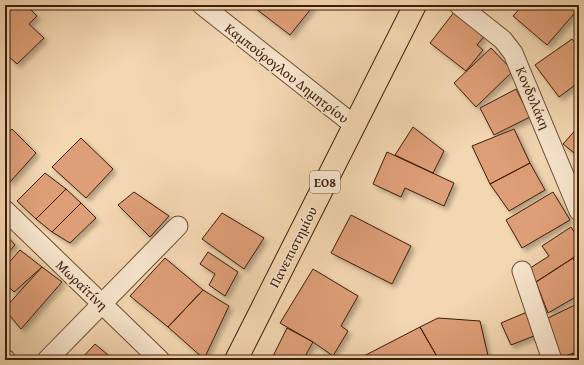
<svg xmlns="http://www.w3.org/2000/svg" width="584" height="365" font-family="'Gentium Book Plus',serif">
<style>
.building{fill:#de9e77;stroke:#3d1c08;filter:url(#shadow)}
.lines{fill:none;stroke-linecap:round;stroke-linejoin:round}
.street-casing{stroke:#6a4b32;stroke-width:21}
.primary-casing{stroke:#3d1c08;stroke-width:24}
.street{stroke:#f7e5cc;stroke-width:19}
.primary{stroke:#f3d7b1;stroke-width:22}
.labels{text-anchor:middle;stroke-width:3;stroke-linejoin:round;paint-order:stroke}
.shield{fill:#f7e5cc;stroke:#755843;stroke-width:1}
.shield-label{font-size:13px;font-weight:bold;fill:#3d1c08}
.street-label{font-size:14px;fill:#3d1c08;stroke:#f7e5cc}
</style>
<defs>
<filter id="shadow"><feDropShadow dx="3.5" dy="3.5" stdDeviation="2" flood-color="#0004"/></filter>
</defs>
<rect width="100%" height="100%" fill="#f3d7b1"/>
<filter id="stains"><feTurbulence type="fractalNoise" baseFrequency=".005" numOctaves="4"/><feColorMatrix values="0 0 0 0 .2 0 0 0 0 .09 0 0 0 0 .02 0 0 0 .5 -.17"/></filter>
<radialGradient id="worn" r=".72"><stop offset=".6" stop-color="#630" stop-opacity="0"/><stop offset="1" stop-color="#630" stop-opacity=".3"/></radialGradient>
<!-- building -->
<path class="building" d="M5,5h21l11,11 -8,8 15,14 -27,26 -12,-11z
M251,5h63l-24,30z
M523,5h56v3l-32,37 -34,-29z
M455,11l30,24 -8,10 6,5 -17,21 -36,-28z
M572,39l7,9v34l-20,15 -24,-32z
M491,48l22,23 -37,36 -22,-24z
M516,89l14,28 -36,18 -14,-27z
M579,126v31l-16,-13z
M413,127l31,24 -11,22 -38,-18z
M12,129l24,24 -26,29 -5,-5v-42z
M514,129l16,34 -40,21 -18,-38z
M81,138l32,31 -27,29 -34,-31z
M387,152l67,31 -10,23 -39,-18 -4,9 -28,-13z
M530,163l15,27 -36,21 -19,-27z
M45,173l21,16 -30,30 -19,-18z
M66,189l15,14 -29,29 -16,-13z
M134,192l35,24 -19,21 -32,-32z
M553,192l17,28 -48,28 -16,-28z
M81,203l15,15 -26,25 -18,-11z
M222,213l42,25 -20,31 -42,-30z
M351,215l60,31 -19,38 -61,-31z
M571,227l8,12v12l-6,7 -37,24 -9,-12 22,-14 -7,-10z
M5,234l10,11 -10,11z
M20,250l22,17 -28,25 -9,-9v-16z
M208,252l30,20 -13,24 -16,-11 6,-11 -15,-10z
M165,258l38,32 -35,37 -38,-31z
M573,258l6,14v23l-31,18 -12,-31z
M42,267l20,15 -41,47 -16,-19v-2z
M313,269l45,27 -17,30 7,5 -15,25 -20,-14 -33,-19z
M203,290l26,16 -25,53 -36,-32z
M579,303v48l-19,7 -14,-39z
M527,312l7,24 -23,9 -10,-22z
M438,318l42,3 9,39h-50l-19,-33z
M420,327l19,33h-78l-1,-2z
M287,328l26,14 -10,18h-32z
M95,344l19,16h-34z
M579,352v8h-10l-1,-3z"/>
<g class="lines">
<defs>
<path id="street" d="M202,5l152,120
M459,5l44,35 10,13 66,158
M5,210l155,150
M522,271l30,89
M5,359l1,1
M47,360l131,-134"/>
<path id="primary" d="M236,360l179,-355"/>
</defs>
<!-- street casing -->
<use href="#street" class="street-casing"/>
<!-- primary casing -->
<use href="#primary" class="primary-casing"/>
<!-- street -->
<use href="#street" class="street"/>
<!-- primary -->
<use href="#primary" class="primary"/>
</g>
<g class="labels">
<!-- shield labels -->
<rect class="shield" x="310" y="171" width="30" height="22" rx="3"/>
<g class="shield-label">
<text x="325" y="187">ΕΟ8</text>
</g>
<!-- street labels -->
<g class="street-label">
<text transform="translate(287 73) rotate(38)" y="5">Καμπούρογλου Δημητρίου</text>
<text transform="translate(533 98) rotate(67)" y="5">Κονδυλάκη</text>
<text transform="translate(293 247) rotate(-63)" y="5">Πανεπιστημίου</text>
<text transform="translate(82 285) rotate(44)" y="5">Μωραϊτίνη</text>
</g>
</g>
<!-- margin -->
<rect width="584" height="365" fill="none" stroke="#f3d7b1" stroke-width="20"/>
<rect x="6" y="6" width="572" height="353" fill="none" stroke="#3d1c08" stroke-width="2"/>
<rect x="10" y="10" width="564" height="345" fill="none" stroke="#3d1c08"/>
<rect width="100%" height="100%" filter="url(#stains)"/>
<rect width="100%" height="100%" fill="url(#worn)"/>
</svg>
